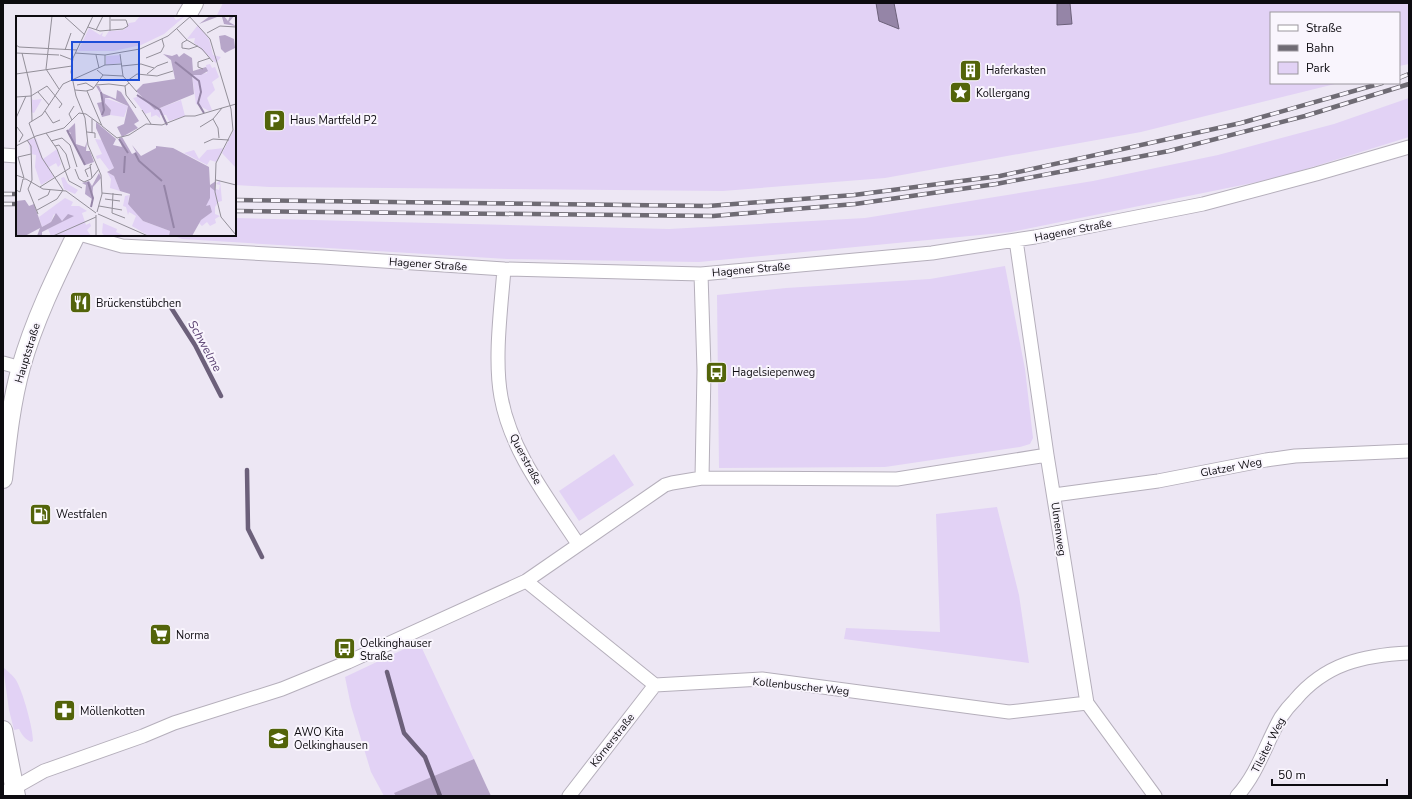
<svg xmlns="http://www.w3.org/2000/svg" width="1412" height="799" font-family="'Nunito Sans',sans-serif">
<style>
.green{fill:#e2d2f5}
.forest{fill:#b7a6c9}
.water{fill:#9585a7;stroke:#6c607a}
.lines{fill:none;stroke-linecap:round;stroke-linejoin:round}
.stream{stroke:#6c607a;stroke-width:4.5}
.minor-casing{stroke:#b5afbb;stroke-width:15}
.secondary-casing{stroke:#b5afbb;stroke-width:20}
.minor{stroke:#fff;stroke-width:13}
.secondary{stroke:#fff;stroke-width:18}
.rail-casing{stroke:#6f6b74;stroke-width:4.5}
.rail{stroke:#f9f5fd;stroke-width:3;stroke-dasharray:9;stroke-linecap:butt}
.labels{text-anchor:middle;stroke-width:4;stroke-linejoin:round;paint-order:stroke}
.poi-label{font-size:11px;fill:#0d0b10;stroke:#f9f5fd;text-anchor:start}
.street-label{font-size:11px;fill:#0d0b10;stroke:#f9f5fd}
.water-label{font-size:12px;font-style:italic;fill:#594071;stroke:#f9f5fd}
.inset-river{fill:none;stroke:#9585a7;stroke-width:2}
.inset-road{fill:none;stroke:#938f99;stroke-width:1}
.view{fill:#1d4ed8;fill-opacity:0.15;stroke:#1d4ed8;stroke-width:2}
.inset-edge{fill:none;stroke:#0d0b10;stroke-width:2}
</style>
<rect width="100%" height="100%" fill="#ede7f4"/>
<!-- green -->
<path class="green" d="M223,3h653l3,18 20,8 -5,-26h163l1,22 14,-2 -2,-20h339v61l-10,2v-53h-128v70h68l-198,49 -256,46 -162,13 -454,-4 -34,-2v-168h-19z
M1409,98v39l-132,41 -266,54 -312,30 -192,-3 -325,-20 -5,-2 -17,-2h75v-17l434,11 196,-11 228,-37 125,-26 116,-31z
M1005,266l20,103 8,69 -3,6 -10,3 -135,20 -166,1 -2,-173 69,-7 144,-9z
M614,454l20,31 -55,36 -20,-30z
M997,507l22,88 10,68 -185,-24 2,-11 94,4 -4,-118z
M419,642l55,117 -79,34 1,3h-12l-13,-24 -20,-66 -6,-29z
M3,667c4,4 10,8 13,13 7,12 17,48 17,61l-2,1c-6,-3 -9,-7 -12,-13l-5,1 -5,-20z"/>
<!-- forest -->
<path class="forest" d="M474,759l17,37h-95l-2,-3z"/>
<!-- water -->
<path class="water" d="M876,3h18l5,26 -20,-8z
M1057,3h13l2,21 -15,1z"/>
<g class="lines">
<!-- stream -->
<path class="stream" d="M170,306l25,39 26,51
M247,470l1,59 14,28
M387,672l17,61 21,24 15,39"/>
<defs>
<path id="minor" d="M3,155l14,1
M83,235l39,11 201,11 181,12 197,5 231,-21 103,-16 168,-33 113,-30 93,-27
M1016,240l31,215 40,248 68,93
M504,269c-3,39 -10,90 -3,128 10,55 47,101 77,147
M3,363l18,5
M702,478l195,1 150,-24
M1054,495l104,-14 108,-21 29,-4 114,-5
M526,581l129,104 107,-6 247,33 78,-9
M3,792l11,-4 30,-17 99,-35 31,-13 108,-34 66,-27 178,-81 139,-96 7,-2 30,-5 2,-108 -3,-96
M569,796l86,-111
M1237,796c21,-23 29,-53 44,-79 4,-6 9,-12 14,-17 30,-36 68,-45 114,-47"/>
<path id="secondary" d="M186,17l8,-14
M3,479c4,-37 8,-76 18,-112 13,-46 34,-89 55,-132
M3,730l13,66"/>
</defs>
<!-- minor casing -->
<use href="#minor" class="minor-casing"/>
<!-- secondary casing -->
<use href="#secondary" class="secondary-casing"/>
<!-- minor -->
<use href="#minor" class="minor"/>
<!-- secondary -->
<use href="#secondary" class="secondary"/>
<defs>
<path id="rail" d="M1399,78l10,-4
M3,194h14
M235,200l473,6 146,-11 146,-19 241,-53 141,-40
M3,204h14
M235,211l478,5 142,-12 141,-20 173,-33 136,-35 104,-32"/>
</defs>
<!-- rail casing -->
<use href="#rail" class="rail-casing"/>
<!-- rail -->
<use href="#rail" class="rail"/>
</g>
<!-- icons -->
<defs>
<symbol id="building-square" viewBox="-11 -11 22 22"><rect x="-9" y="-9" width="18" height="18" rx="4" fill="#53640a" stroke="#f9f5fd"/><path d="M-4-6H4V6H1V3H-1V6H-4ZM-2.5-4.3h1.7v1.8h-1.7ZM.8-4.3h1.7v1.8H.8ZM-2.5-1h1.7V.8h-1.7ZM.8-1h1.7V.8H.8Z" fill="#fff"/></symbol>
<symbol id="sight-square" viewBox="-11 -11 22 22"><rect x="-9" y="-9" width="18" height="18" rx="4" fill="#53640a" stroke="#f9f5fd"/><path d="M0-6L1.8-2.2L6-1.7L2.9 1.2L3.7 5.4L0 3.3L-3.7 5.4L-2.9 1.2L-6-1.7L-1.8-2.2Z" fill="#fff"/></symbol>
<symbol id="parking-square" viewBox="-11 -11 22 22"><rect x="-9" y="-9" width="18" height="18" rx="4" fill="#53640a" stroke="#f9f5fd"/><path d="M-3.5-5.5H1a3.5 3.5 0 0 1 0 7H-1V5.5H-3.5ZM-1-3.4V-.6H.8a1.4 1.4 0 0 0 0-2.8Z" fill="#fff"/></symbol>
<symbol id="restaurant-square" viewBox="-11 -11 22 22"><rect x="-9" y="-9" width="18" height="18" rx="4" fill="#53640a" stroke="#f9f5fd"/><path d="M-5-6h1v4h1v-4h1v4h1v-4h1v5L-1.5 .5V6h-2V.5L-5-1ZM5-6V6H3V1.5H1.5Q1.5-4 5-6Z" fill="#fff"/></symbol>
<symbol id="bus-square" viewBox="-11 -11 22 22"><rect x="-9" y="-9" width="18" height="18" rx="4" fill="#53640a" stroke="#f9f5fd"/><path d="M-5-6H5V4H4V6H2V4H-2V6H-4V4H-5ZM-3.5-4V0h7V-4ZM-3.5 1.2v1.5H-2V1.2ZM2 1.2v1.5H3.5V1.2Z" fill="#fff"/></symbol>
<symbol id="fuel-square" viewBox="-11 -11 22 22"><rect x="-9" y="-9" width="18" height="18" rx="4" fill="#53640a" stroke="#f9f5fd"/><path d="M-5.5-6h7V0h2V4h1.3V-2.5L3-4.5l.8-.8L6-3V5H2.5V1h-1V6h-7ZM-4.2-4.7v3.2H.2V-4.7Z" fill="#fff"/></symbol>
<symbol id="supermarket-square" viewBox="-11 -11 22 22"><rect x="-9" y="-9" width="18" height="18" rx="4" fill="#53640a" stroke="#f9f5fd"/><path d="M-6-5.5h2.5l.6 2H6L4.5 2H-2.5L-4.4-4H-6ZM-1.5 3.2a1.3 1.3 0 1 0 .1 0ZM3 3.2a1.3 1.3 0 1 0 .1 0Z" fill="#fff"/></symbol>
<symbol id="pharmacy-square" viewBox="-11 -11 22 22"><rect x="-9" y="-9" width="18" height="18" rx="4" fill="#53640a" stroke="#f9f5fd"/><path d="M-2-6h4v4h4v4h-4v4h-4v-4h-4v-4h4Z" fill="#fff"/></symbol>
<symbol id="school-square" viewBox="-11 -11 22 22"><rect x="-9" y="-9" width="18" height="18" rx="4" fill="#53640a" stroke="#f9f5fd"/><path d="M0-5L7-2L0 1L-7-2ZM-4 1L0 2.5L4 1V4Q0 6-4 4Z" fill="#fff"/></symbol>
</defs>
<g fill-rule="evenodd">
<use href="#building-square" x="958" y="58" width="25" height="25"/>
<use href="#sight-square" x="948" y="80" width="25" height="25"/>
<use href="#parking-square" x="262" y="108" width="25" height="25"/>
<use href="#restaurant-square" x="68" y="290" width="25" height="25"/>
<use href="#bus-square" x="704" y="360" width="25" height="25"/>
<use href="#fuel-square" x="28" y="502" width="25" height="25"/>
<use href="#supermarket-square" x="148" y="622" width="25" height="25"/>
<use href="#bus-square" x="332" y="636" width="25" height="25"/>
<use href="#pharmacy-square" x="52" y="698" width="25" height="25"/>
<use href="#school-square" x="266" y="726" width="25" height="25"/>
</g>
<g class="labels">
<!-- poi labels -->
<g class="poi-label">
<text x="986" y="74">Haferkasten</text>
<text x="976" y="97">Kollergang</text>
<text x="290" y="124">Haus Martfeld P2</text>
<text x="96" y="307">Brückenstübchen</text>
<text x="732" y="376">Hagelsiepenweg</text>
<text x="56" y="518">Westfalen</text>
<text x="176" y="639">Norma</text>
<text x="360" y="647">Oelkinghauser<tspan x="360" dy="13">Straße</tspan></text>
<text x="80" y="715">Möllenkotten</text>
<text x="294" y="736">AWO Kita<tspan x="294" dy="13">Oelkinghausen</tspan></text>
</g>
<!-- street labels -->
<g class="street-label">
<text transform="translate(1073 230) rotate(-11)" y="4">Hagener Straße</text>
<text transform="translate(428 264) rotate(4)" y="4">Hagener Straße</text>
<text transform="translate(751 269) rotate(-5)" y="4">Hagener Straße</text>
<text transform="translate(27 353) rotate(-73)" y="4">Hauptstraße</text>
<text transform="translate(526 459) rotate(62)" y="4">Querstraße</text>
<text transform="translate(1231 467) rotate(-11)" y="4">Glatzer Weg</text>
<text transform="translate(1059 529) rotate(82)" y="4">Ulmenweg</text>
<text transform="translate(801 686) rotate(6)" y="4">Kollenbuscher Weg</text>
<text transform="translate(612 740) rotate(-52)" y="4">Körnerstraße</text>
<text transform="translate(1268 745) rotate(-63)" y="4">Tilsiter Weg</text>
</g>
<!-- water labels -->
<g class="water-label">
<text transform="translate(205 346) rotate(61)" y="4">Schwelme</text>
</g>
</g>
<!-- overview -->
<g transform="translate(16 16)">
<rect width="220" height="220" fill="#ede7f4"/>
<path d="M124,0h33l3,4 9,-4 -21,18 -23,11 -27,6h-36l11,-23 11,7 3,-3 -1,4 3,1 4,-6 15,-1 5,-7 6,-1zM182,9l11,14 4,16 8,2 -5,6 -22,-20 1,-5 -8,1zM104,39l1,8 -15,2v-9zM194,48l2,4 3,-1 4,10 -7,5 3,8 -8,8 5,12 -3,1 -13,-7 -4,-29 15,-2 -1,-8zM121,77l18,17 26,-10 4,16 -16,5 -3,-6h-6v3l-4,-3 -5,2v-5l-6,2 -12,-16 4,-1zM15,81l2,3 9,-1 -8,14 -3,-1zM89,82l23,8 -4,11 -14,-2 1,-5 -6,-6zM218,114h2v38l-14,-15zM20,122l7,21 14,-10 4,15 -3,3 -2,-4 -7,4 5,10 -13,8 -6,-18 1,-12 -5,-1 -3,-14zM79,123l8,1 11,28 -5,2 -9,-12 -3,1 -1,-3 6,-2zM208,132l-8,14 -6,-2 -3,5 -23,-12 10,-3 5,9 8,-9zM91,156l7,4 6,15 -10,-3 1,-9zM48,161l4,7 10,6 -3,4 -11,-5 -3,-11zM204,164l2,21 -4,1 -3,5v7l5,2 -5,3 1,4 -6,3 -3,-4 -5,4 -3,-3 10,-17h-3l4,-19 9,3 1,-5 -4,-1zM113,179l-1,8 15,18 27,10 -1,5h-20l-17,-10 4,-10 -7,-4 -1,3 -2,-8 -3,-1 2,-10zM49,182l8,4 -2,4h8l8,5 -5,2 4,12 4,-2 1,3 -4,4 4,6h-40l-3,-7 25,-13 -12,5 -7,-7 -3,8 -9,5 -3,-10zM87,207l14,6 -1,3 9,4h-20l-3,-3z" fill="#e2d2f5"/>
<path d="M194,0h14l4,5 2,-5h4l-5,6 7,4 -12,-2 -2,-7h-5l-18,7zM209,19l9,4 1,9 -10,5 -4,-4 -2,-13zM168,37l8,5 1,13 13,-4 2,4 -7,4h-9l2,19 -39,16 -19,-19 7,-7 32,-5 -4,-19 -8,-6 9,2 5,-2 2,3zM80,70h3l3,7 14,6 1,-9 4,2 18,29 -5,3 4,4 -16,9 -5,-10 7,-3 4,-18 -18,-8h-5v5l6,7 -1,5 -8,2 -5,-14 5,-1v-6zM80,106l20,17 -3,6 9,2 -3,-9 3,-1 10,17 4,-2 -4,-7 9,11 15,-8v-2l17,2 36,19 1,18 6,-4 -1,10 -5,-4v11l-4,8 4,-1 2,7 -11,8 -9,16h-23l1,-5 -27,-10 -15,-17 2,-10 -10,-3 -6,-15 -7,-4 7,-4 -18,-40zM59,107l1,21 9,3 2,-6 -1,10h4l4,11 -9,3 -16,-30 2,-2 -4,-2zM83,157l2,5 -8,9 -1,12 -7,-5 1,-9 -4,-2 7,-2 3,5zM9,184l4,6 5,-2 8,23 9,-5 5,-9 6,8 6,-7 6,2 -32,16v4h-5l3,-8 -15,8h-9v-35z" fill="#b7a6c9"/>
<path class="inset-river" d="M159,46l24,19 2,11 -3,11 6,10M85,76l3,18 -2,5M121,79l23,15 7,15M51,114l18,35M103,123l9,14M119,137l4,8 23,20M108,157l1,-17M72,166l5,16 -2,9M148,169l10,43"/>
<path class="inset-road" d="M36,0l-6,53 13,20M48,0l21,19M77,0l-20,42 -2,14 5,24 9,22 3,27 13,30 1,19 -5,18M94,0v15M173,0l21,23 21,70 2,21 -17,33 -1,29 6,25 15,18M72,11l12,4 23,-2 5,-3 -2,-6h-15M161,13l10,11 15,9 11,13M80,14l7,-14M191,17l13,-7 16,1M171,24l-5,3v5l7,1 9,-3M0,29l3,2 58,3M49,34l6,-17M0,37l43,2M6,37l9,36 1,32M59,37l30,2 35,-6 28,-13 23,-20M104,38l3,22 14,16M44,39l13,5M80,39l3,13M130,42l15,-6 3,-6 -2,-7M89,49l17,-1M106,50l19,-2 13,4M187,53l-5,-2v-5l12,-4M81,54l6,5 20,1M0,58l56,-8M131,58l10,-8 11,-4M111,65l10,-7 20,2 16,-5M61,69l9,-2 8,5M80,69l13,-1 16,2 4,-3M109,70l1,9 10,13M59,74l11,1 7,-2 10,-14M71,75l15,35 15,12 12,-3 17,-11 16,1 23,-9h10l27,-8M22,76l11,13M0,81l15,-1 16,-10 15,18 -3,4M126,94l9,14M29,95l8,12 7,-3M0,102l10,-22M76,103v14M197,103l5,9 1,10M56,104l-3,-6 5,-8M1,111l6,8 -4,7M184,111l13,-8 9,-11 14,-4M71,116l8,1v5M30,117l11,16 12,32 13,7M11,124l4,6 1,34 -4,9 10,25M35,125l11,-3 8,7 7,22M188,127l9,-4 16,1M0,130l20,-10 28,-8 15,-15 7,1 15,11M59,153l4,10 5,3 7,-3 8,-10M0,159l8,3 -6,-21 13,-3M72,161l-3,-7 6,-3M76,162l-2,-13 2,-1M200,164l20,5M24,171l30,-19 -4,-14 -7,-9 -4,1M0,174l4,2 3,-13h3l17,10 23,2 30,22M86,177l20,2M97,177l-1,20 13,5M89,183l15,2M22,184l10,-5 2,-5M83,190l23,4M21,194l20,-11 6,-9 -21,-32 -13,-35 13,-8 21,-31 42,-19v-10M82,198l50,22M37,220l43,-19M80,220v-21"/>
<path class="view" d="M56,26h67v38h-67z"/>
<rect width="220" height="220" class="inset-edge"/>
</g>
<!-- border -->
<rect width="1412" height="799" fill="none" stroke="#0d0b10" stroke-width="8"/>
<!-- legend -->
<rect x="1270" y="12" width="130" height="72" fill="#f9f5fd" stroke="#9b979e"/>
<rect x="1278" y="25" width="20" height="6" fill="#ffffff" stroke="#9b979e"/>
<text x="1306" y="32" font-size="12" fill="#0d0b10">Straße</text>
<rect x="1278" y="45" width="20" height="6" fill="#6f6b74" stroke="#9b979e"/>
<text x="1306" y="52" font-size="12" fill="#0d0b10">Bahn</text>
<rect x="1278" y="62" width="20" height="12" fill="#e2d2f5" stroke="#9b979e"/>
<text x="1306" y="72" font-size="12" fill="#0d0b10">Park</text>
<!-- scale -->
<path d="M1272 779v6h115v-6" fill="none" stroke="#0d0b10" stroke-width="2"/>
<text x="1278" y="779" font-size="12" fill="#0d0b10" stroke="#f9f5fd" stroke-width="3" paint-order="stroke">50 m</text>
</svg>
